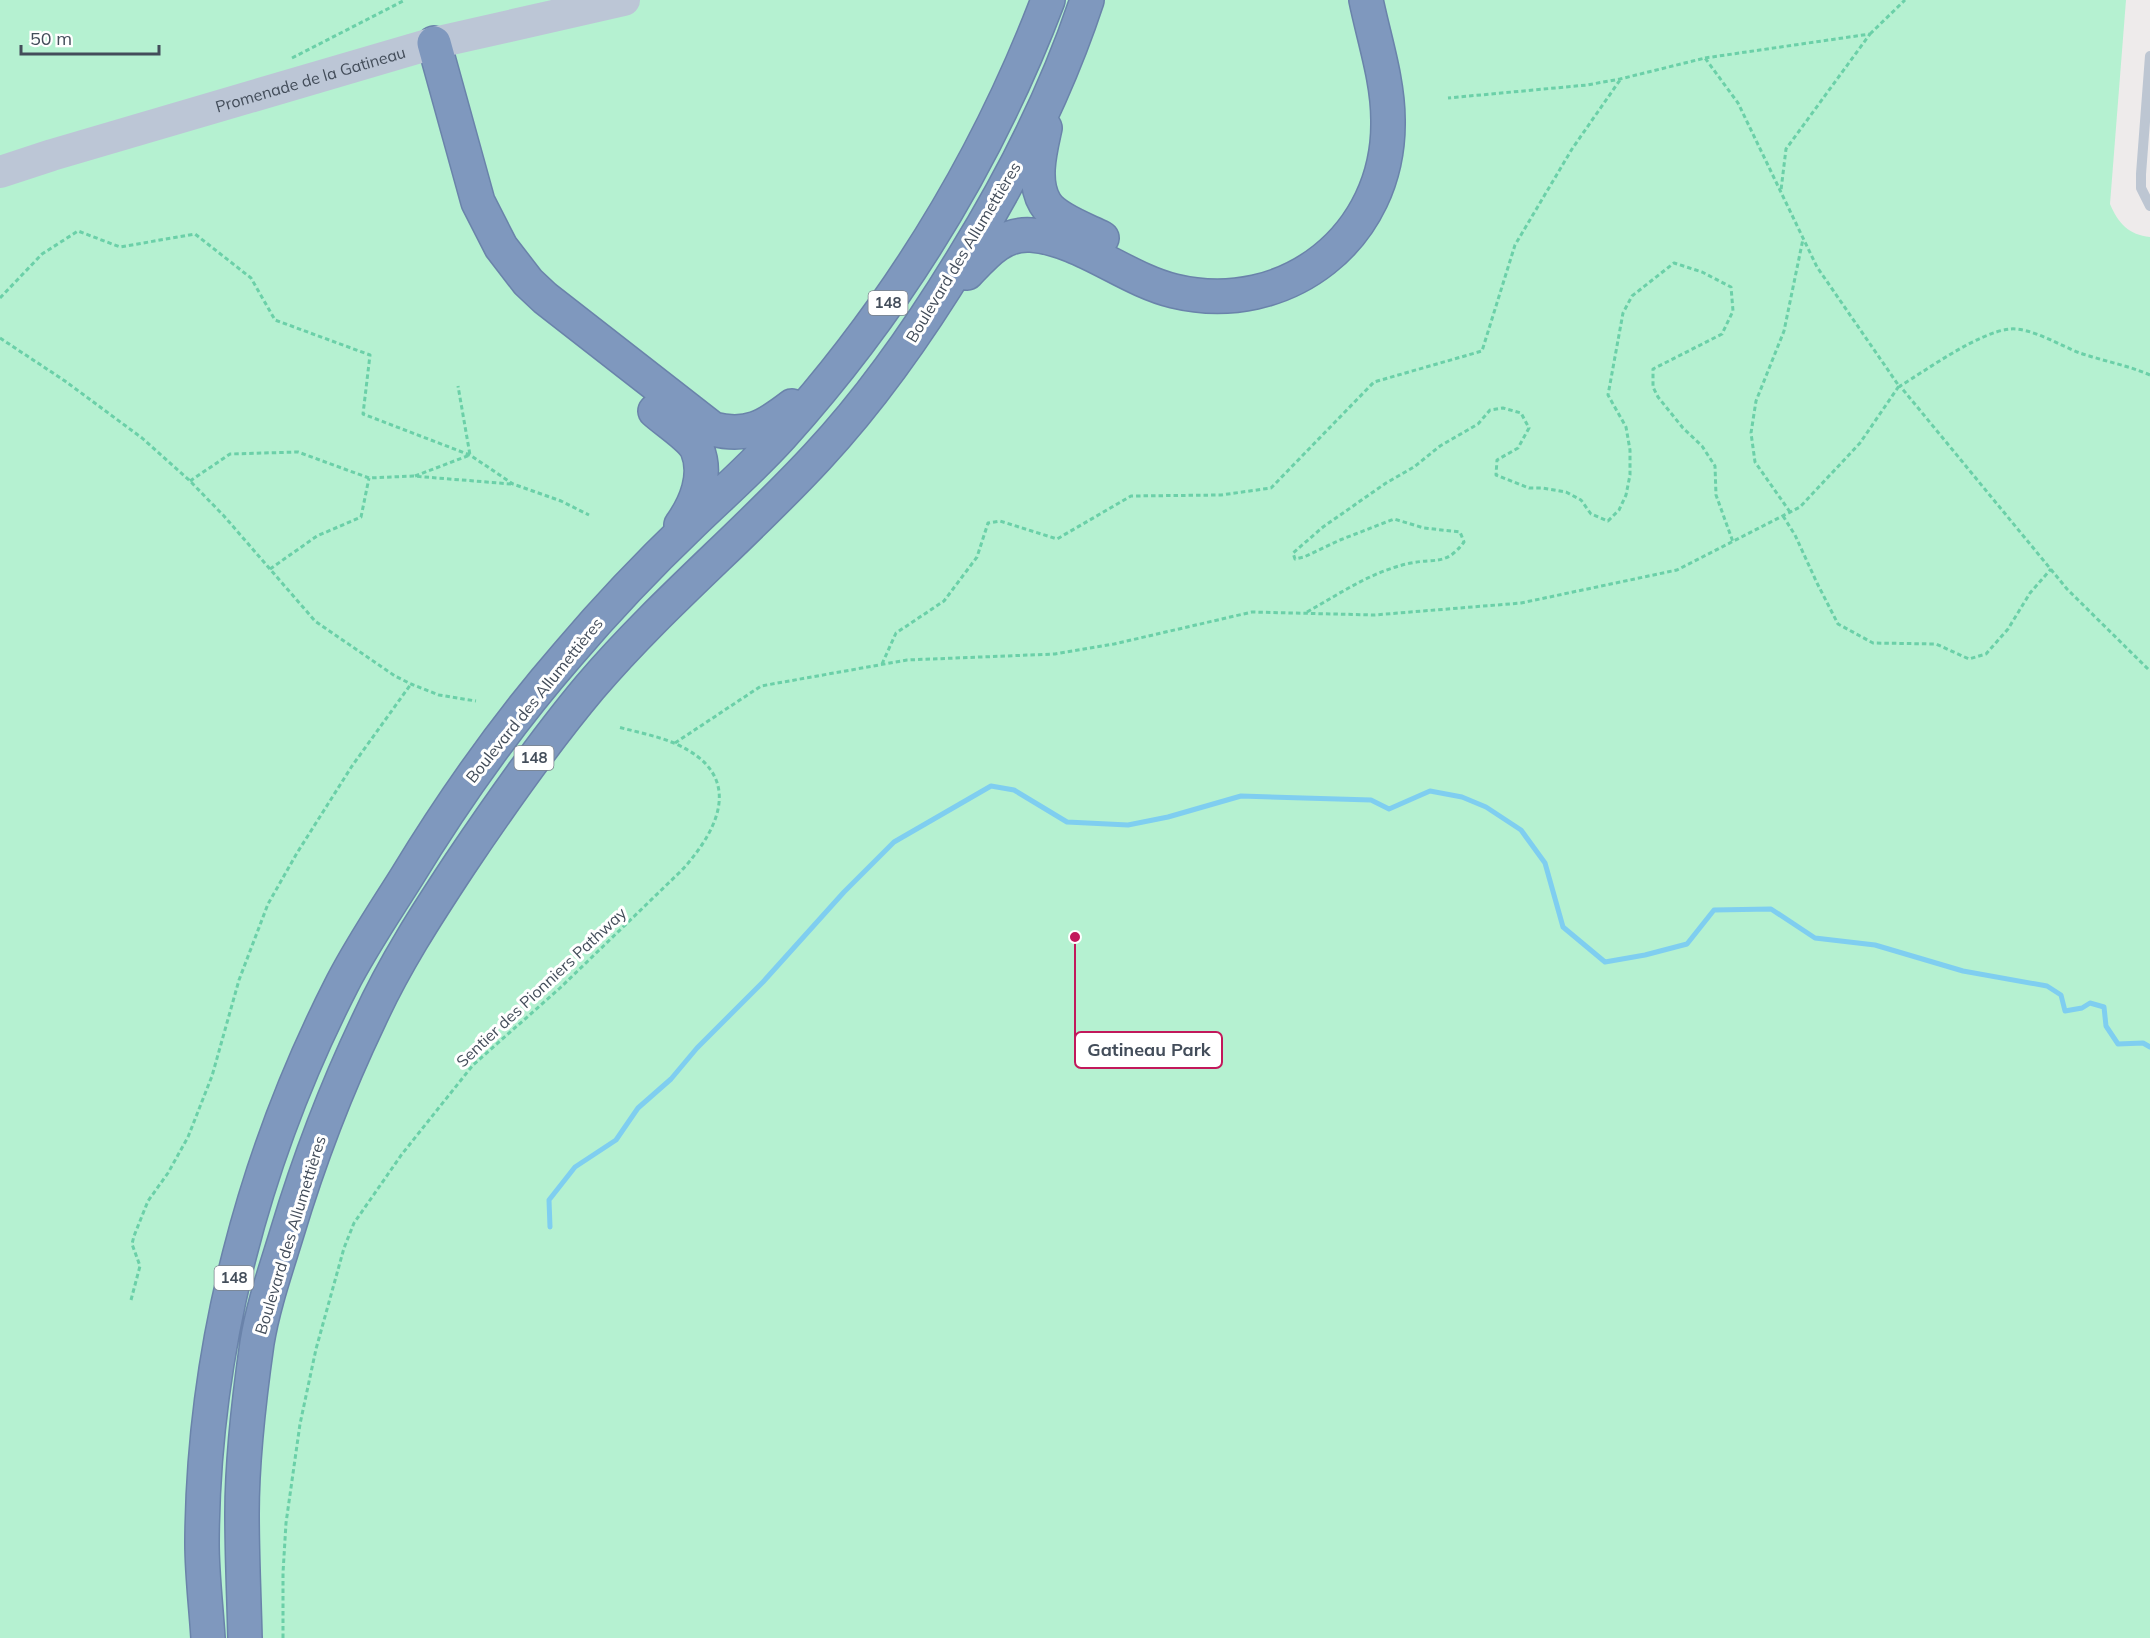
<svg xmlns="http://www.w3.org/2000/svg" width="2150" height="1638" font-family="Mulish,sans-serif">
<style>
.green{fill:#b5f1d1}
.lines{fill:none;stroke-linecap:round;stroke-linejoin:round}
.stream{stroke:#7fcef0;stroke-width:5}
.highway-casing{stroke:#6a83aa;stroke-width:36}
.path{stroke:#6bd0a8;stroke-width:3;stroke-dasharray:4.5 3;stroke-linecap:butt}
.lane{stroke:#bdc6d2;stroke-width:10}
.secondary{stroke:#bcc6d6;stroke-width:32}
.highway{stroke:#7f98be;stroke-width:33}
.labels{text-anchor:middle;stroke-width:6;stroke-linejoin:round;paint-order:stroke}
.shield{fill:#fff;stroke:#7b828c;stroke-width:1.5}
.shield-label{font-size:15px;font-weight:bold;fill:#434d5a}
.street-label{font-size:16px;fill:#434d5a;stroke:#fff}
.leader{fill:none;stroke:#c2185b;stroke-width:2}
.callout-dot{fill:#c2185b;stroke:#fff;stroke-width:2}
.callout{fill:#fff;stroke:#c2185b;stroke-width:2}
.callout-label{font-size:18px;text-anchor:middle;font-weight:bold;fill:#434d5a}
</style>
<rect width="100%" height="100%" fill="#eeebeb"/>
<!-- green -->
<path class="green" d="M0,0h2126l-16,204c8,19 19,31 40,33v1401h-2150z"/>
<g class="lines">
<!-- stream -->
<path class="stream" d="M550,1227l-1,-27 26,-33 41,-27 22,-32 33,-29 26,-31 66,-66 81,-90 50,-50 97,-56 23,4 53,32 61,3 40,-8 73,-21 130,4 18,9 41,-18 32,6 24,10 35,23 24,33 18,64 42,35 40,-7 42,-11 27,-34 57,-1 44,29 60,7 88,26 84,15 14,9 4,16 17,-3 8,-5 14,4 2,19 12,18 25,-1 7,4"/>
<defs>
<path id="highway" d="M434,43l44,159 23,45 27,35 17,16 168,131c35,9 53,-3 79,-23
M1045,128c-5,23 -13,53 0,75 9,16 41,27 57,35
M967,273c18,-19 35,-40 64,-38 50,4 94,44 143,56 112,27 216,-54 214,-171 0,-40 -14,-81 -22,-120
M655,411c11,10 36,26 42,38 11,26 -1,55 -16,76
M208,1638c-2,-32 -6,-64 -6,-95 1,-194 52,-387 140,-559 19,-37 42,-71 64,-106 48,-79 101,-154 162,-224 39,-46 81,-90 124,-131 30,-29 61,-56 89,-87 116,-129 205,-273 267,-436
M245,1638c-1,-41 -3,-83 -3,-124 0,-56 7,-115 15,-171 6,-37 19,-74 30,-110 22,-73 49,-144 82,-213 25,-55 58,-106 91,-156 41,-61 83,-121 130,-177 70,-82 154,-151 227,-230 57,-61 104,-129 147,-200 50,-81 93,-166 123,-257"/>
</defs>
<!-- highway casing -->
<use href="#highway" class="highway-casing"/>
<!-- path -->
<path class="path" d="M1870,34l35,-34
M292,58l113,-58
M1705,58l165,-24 -84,115 -5,41
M0,298l42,-44 36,-23 42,16 75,-13 56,44 24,42 95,35 -7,59 107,41 43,29 48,17 28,14
M0,338l65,43 77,57 48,43 34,35 91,105 80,55 16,8 28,11 37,6
M2150,375c-23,-10 -47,-14 -70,-22 -19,-7 -50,-26 -70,-24 -31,3 -82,40 -110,57l167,203 83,82
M415,476l55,-21 -12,-69
M190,481l40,-27 68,-2 71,26 44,-2 98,8
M1790,512l-35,-50 -4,-29 5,-32 28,-70 19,-92
M1783,516l12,19 22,48 21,41 35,19 63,1 33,15 17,-5 22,-25 22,-36 21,-24
M270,569l47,-33 44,-19 8,-39
M1307,612c34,-19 65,-41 104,-49 25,-5 35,3 53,-21l-4,-10 -36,-4 -30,-9 -54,21 -36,17 -9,2 -2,-6 30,-26 63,-44 28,-16 26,-21 38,-22 12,-14 13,-2 18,5 8,15 -11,20 -21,12 -1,15 33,13h13l24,4 15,8 10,14 17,7 11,-11 7,-15 4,-20v-25l-4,-23 -18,-32 15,-82 9,-17 42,-33 28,9 29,15 2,24 -11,23 -69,35v18l5,10 25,31 19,18 13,20 1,29 17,47
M882,664l14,-31 48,-32 33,-44 11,-34 12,-2 57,18 74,-43 90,-1 50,-7 103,-106 108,-31 33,-106 57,-96 48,-69
M675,743l86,-57 146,-26 148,-6 59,-10 138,-32 122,3 147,-12 156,-33 123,-63 60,-64 39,-57 -82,-119 -79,-164 -33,-45 -85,21 -33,6 -139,13
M131,1300l9,-34 -8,-22 2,-8 14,-35 20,-28 20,-36 24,-61 27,-96 29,-76 29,-51 55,-87 59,-82
M283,1638v-65l3,-50 14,-99 16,-75 28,-101 10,-25 48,-69 71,-89 87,-77 122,-118c40,-44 61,-96 -6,-126 -18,-8 -39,-12 -58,-17"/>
<!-- lane -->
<path class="lane" d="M2150,56l-9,118v14l9,18"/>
<!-- secondary -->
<path class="secondary" id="s1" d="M0,172l52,-17 382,-112 190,-43"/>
<!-- highway -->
<use href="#highway" class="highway"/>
</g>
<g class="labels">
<!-- shield labels -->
<g class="shield">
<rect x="868.5" y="291" width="39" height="24" rx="4.5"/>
<rect x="514.5" y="746" width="39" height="24" rx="4.5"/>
<rect x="214.5" y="1266" width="39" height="24" rx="4.5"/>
</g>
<g class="shield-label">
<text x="888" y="308">148</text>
<text x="534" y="763">148</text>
<text x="234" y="1283">148</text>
</g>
<!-- street labels -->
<g class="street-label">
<text dy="6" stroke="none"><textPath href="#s1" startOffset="324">Promenade de la Gatineau</textPath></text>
<text transform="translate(963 252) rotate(-59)" y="6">Boulevard des Allumettières</text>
<text transform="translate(534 700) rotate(-51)" y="6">Boulevard des Allumettières</text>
<text transform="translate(541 987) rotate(-43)" y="6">Sentier des Pionniers Pathway</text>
<text transform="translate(290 1235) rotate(-73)" y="6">Boulevard des Allumettières</text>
</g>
</g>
<!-- callouts -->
<path class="leader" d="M1075 937L1075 1050"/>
<circle class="callout-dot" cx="1075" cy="937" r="6"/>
<rect class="callout" x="1075" y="1032" width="147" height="36" rx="6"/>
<g class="callout-label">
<text x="1149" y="1056">Gatineau Park</text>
</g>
<!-- scale -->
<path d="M21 45v9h138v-9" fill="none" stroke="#434d5a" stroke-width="3"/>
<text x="30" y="45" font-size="18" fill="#434d5a" stroke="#ffffff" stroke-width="4.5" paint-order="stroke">50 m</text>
</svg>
